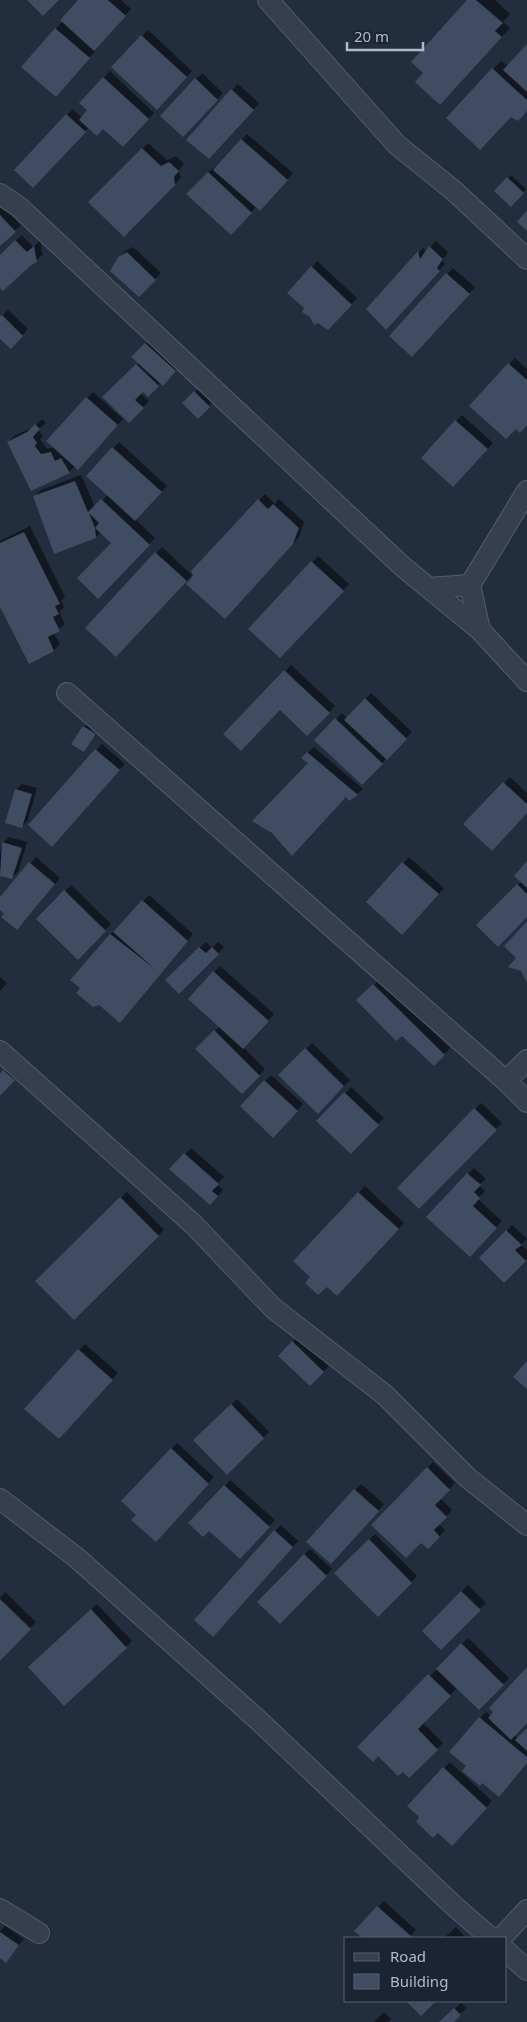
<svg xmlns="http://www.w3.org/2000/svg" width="527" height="2022" font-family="'Noto Sans',sans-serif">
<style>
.shadow{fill:#0007}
.building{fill:#404c61}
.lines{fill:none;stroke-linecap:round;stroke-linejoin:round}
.minor-casing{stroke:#545d6c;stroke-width:22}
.minor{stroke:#363f4e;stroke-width:20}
</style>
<rect width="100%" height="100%" fill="#222d3e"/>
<!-- shadow -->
<path class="shadow" d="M80,0h41l10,9 -37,41 1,1 -33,38 -6,-60z
M468,0h27l15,14 -7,8 7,6 -61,67 -24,-22z
M148,30l44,41 -35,37 -44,-41z
M527,46v64l-34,-41 8,-8 7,5z
M110,71l44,42 -31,33 -19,-19h-15l-56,59 34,-71 6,-6 9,9 7,-8 -9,-8z
M202,73l21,20 -40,42 -21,-20z
M238,84l21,19 -45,49 18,-62z
M247,134l46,39 -27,31 -10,3 -25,27 -43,-40 26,-27 2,2z
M148,143l19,17 9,-4 8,8 -5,6 2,8 -57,57 -34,-33z
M511,175l15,14 -15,16 -15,-14z
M0,203l21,22 -21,20z
M22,235l11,12 7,-6 3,14 -43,31v-30z
M436,241l12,11 -6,9 3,3 -53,58 -25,-13 57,-62 1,6z
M133,247l28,26 -22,23 -20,-39 6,-6z
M317,261l40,37 -29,31 -16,-62z
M453,268l22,19 -57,62 -27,-13z
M8,310l20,19 -17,19 -11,-11v-19z
M151,338l30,27 -12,14 -8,4 -13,12 -5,-5 -3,3 9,8 -20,20 -25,-24 35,-34 -6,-6z
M515,358l12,11v55l-57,-18z
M201,386l14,14 -17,17 -14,-14z
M93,392l30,27 -39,43 -9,4 -6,6 -61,-30 6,-6 21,-10 7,-7 4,4 -8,7 5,6 -3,3 7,10 8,-2 32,-49z
M462,415l31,28 -34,37 -3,-59z
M119,442l48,44 -32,33 20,19 -57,59 14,-54 -11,-11 -5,5 -61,-41 6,-6 40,-15 14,32 13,-12 5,-47z
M265,494l10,10 4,-5 25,23 -5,15 -69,74 29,-111z
M30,526l35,71 -4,4 3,6 -5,5 6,12 -11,9 6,11 -6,6 -25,12 -29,-58v-63z
M162,547l30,28 -70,75 -35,-22z
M318,556l31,28 -69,73 -30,-28z
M291,665l44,41 -28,29 -27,-27 -55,26z
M371,693l41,39 -50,52 -46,-44 26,-27 5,5z
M90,721l11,7 -17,23v-24z
M102,744l23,20 -67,75 -28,-14z
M314,747l49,42 -6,5 -54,-37z
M510,777l17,16v19l-62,12z
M22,784l15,4 -9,32 -6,6 -6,-36z
M9,837l18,5 -9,30 -7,6 -11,-4v-23l3,-8z
M36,857l24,21 -37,45 -23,-15v-9z
M409,857l35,31 -36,39 -40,-25z
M527,863v53l-49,9 44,-44z
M71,885l40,39 -33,34 -40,-39z
M149,895l44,39 -67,81 -16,-80z
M206,942l6,6 6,-6 6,5 -45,46 -12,-13z
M220,966l54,48 -31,33 22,22 -23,24 -45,-44 23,-23 -6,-54z
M0,977l7,6 -7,8z
M380,979l70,69 -16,17 -32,-31 -44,-34z
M312,1043l38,37 -32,32 -38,-37z
M10,1065l10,9 -20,21v-19z
M271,1075l32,29 -30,32 -32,-30z
M351,1087l33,31 -33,34 -33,-31z
M481,1103l21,20 -83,84 -21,-19z
M191,1148l33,29 -7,7 6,6 -7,8 -45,-29z
M474,1168l12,11 -7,6 6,6 -7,8 24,22 -26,29 -8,-76z
M365,1186l39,37 -67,71 -10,-9 -15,-8 -17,-16z
M127,1192l37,38 -90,88 -37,-37z
M512,1225l15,14 -6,6 6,5v8l-23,23 -23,-23z
M298,1336l31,30 -19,19 -31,-29z
M85,1344l33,29 -53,59 14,-82z
M237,1399l32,33 -42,41 -32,-33z
M177,1443l37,34 -52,58 -24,-20 33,-66z
M433,1462l22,21 -15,15 12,12 -13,14 6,6 -11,12 -13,-1 -48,-17z
M230,1480l45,40 -35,37 -31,-28 16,-43z
M361,1484l23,20 -47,53 -29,-15z
M281,1525l17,16 -79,88 56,-98z
M375,1534l42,42 -39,39 -42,-42z
M310,1549l22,20 -52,53 -22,-20z
M468,1585l18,18 -45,45 -18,-17z
M5,1592l31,30 -36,37v-61z
M97,1604l35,37 -6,6 -90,14z
M468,1638l41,40 -30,31 -22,-21 -34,35 20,20 -34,33 -31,-21 -19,-8z
M527,1669v52l-13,14 4,4 9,-9v32l-59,4 12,-48 6,-6 5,4z
M450,1762l42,39 -34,37 -49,-32z
M384,1901l32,29 -8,8h-44l-8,-7z
M5,1926l19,13 -18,22 -6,-4v-26z
M456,1927l10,11h-22z
M461,2003l5,5 -14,14h-11z
M384,2012l7,7 -3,3h-14z"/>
<!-- building -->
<path class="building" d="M27,0h32l-16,16z
M78,0h30l18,16 -32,35 -34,-31z
M467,0h9l27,23 -8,8 7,6 -62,68 -25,-23 8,-9 -12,-11z
M55,28l35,30 -34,39 -35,-30z
M141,35l46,42 -30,33 -46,-43z
M527,44v48l-24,-22z
M492,68l35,32v11l-9,10 -7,-4 -31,33 -34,-32z
M103,77l46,42 -26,28 -20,-18 -6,7 -18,-16 8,-10 -8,-7z
M195,78l23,22 -35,37 -23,-21z
M231,89l23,21 -45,49 -23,-19z
M66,114l20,18 -53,56 -19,-18z
M241,139l47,41 -28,31 -47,-41z
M142,148l19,18 8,-4 10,9 -5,6 1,8 -51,52 -36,-35z
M208,172l44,41 -21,22 -45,-41z
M507,177l17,16 -13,14 -17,-16z
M527,210v21l-10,-9z
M0,215l16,17 -16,14z
M15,240l12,12 7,-6 3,16 -7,4 -27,25 -3,-3v-33z
M429,246l14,13 -6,9 3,3 -54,59 -20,-21 52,-58 2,8z
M127,252l29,28 -17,17 -29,-26 8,-14z
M311,266l41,39 -24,25 -10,-7 -4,2 -4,-8 -8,-5 2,-4 -17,-15z
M446,273l24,21 -58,63 -23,-21z
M2,315l21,21 -12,13 -11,-10v-23z
M145,343l31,28 -13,15 -32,-29z
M508,363l19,17v45l-7,8 -4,-4 -10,10 -37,-33z
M136,364l23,22 -11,11 -5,-5 -8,8 9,8 -15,15 -27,-26z
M194,391l16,16 -12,12 -16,-16z
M86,397l32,28 -40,45 -32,-29z
M455,420l33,29 -35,38 -32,-29z
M35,424l5,5 -7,8 4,6 -2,3 6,8 10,-2 4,9 6,-3 9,15 -39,18 -24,-49 20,-10z
M112,447l50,45 -27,29 -49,-45z
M75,481l13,31 13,-13 49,46 -52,54 -21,-21 34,-35 -16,-15 4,-5 -10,-10 6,15 1,10 -42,16 -21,-58z
M258,499l10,10 5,-5 26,24 -6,16 -68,75 -39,-35 7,-8 -2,-5z
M24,532l36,72 -5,2 4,8 -6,3 7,14 -12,6 6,14 -25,13 -29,-57v-64z
M155,552l32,29 -71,76 -31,-29z
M311,561l33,30 -64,67 -32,-29z
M284,670l46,43 -23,23 -27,-26 -39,41 -18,-17z
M365,698l42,41 -20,21 -43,-40z
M335,718l48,46 -21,21 -48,-45z
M83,726l13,8 -12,18 -13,-8z
M95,749l25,21 -68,77 -24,-22z
M307,752l51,43 -9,6 -3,-4 -54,59 -20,-23 -20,-12 56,-58 -7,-5z
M503,782l24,22v9l-35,38 -29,-27z
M15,789l17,5 -10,34 -17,-5z
M2,842l20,6 -10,31 -12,-3z
M527,861v27l-13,-12z
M29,862l26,22 -38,46 -16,-13 3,-3 -4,-4v-13z
M402,862l37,32 -37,41 -36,-33z
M517,884l10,10v23l-29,30 -22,-22z
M64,890l42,41 -28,29 -42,-41z
M142,900l46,41 -68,82 -21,-18 -6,2 -17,-14 4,-5 -10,-8 40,-46 44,34 -41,-36z
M527,921v62l-6,-12 -13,-4 8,-9 -12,-12z
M199,947l7,6 6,-6 7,7 -40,40 -14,-14z
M213,971l56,50 -26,28 -55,-50z
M373,984l72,71 -11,11 -32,-30 -6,5 -40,-41z
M214,1030l46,46 -18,18 -47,-45z
M305,1048l39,38 -26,28 -40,-39z
M3,1070l12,10 -15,16v-22z
M264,1080l34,31 -25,27 -33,-32z
M344,1092l35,33 -28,29 -35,-33z
M474,1108l23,22 -78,79 -22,-21z
M184,1153l35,31 -7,7 6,5 -8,9 -41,-36z
M467,1173l14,12 -7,7 6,6 -7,8 24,22 -27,29 -44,-40z
M358,1192l41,37 -62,67 -10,-9 -9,8 -13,-12 5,-6 -17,-16z
M120,1197l39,39 -85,84 -39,-39z
M506,1230l16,15 -7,5 11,11 -22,22 -25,-25z
M292,1341l32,31 -14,14 -32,-30z
M78,1349l35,31 -54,59 -35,-30z
M527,1361v28l-14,-12z
M231,1404l33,34 -37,37 -34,-35z
M171,1448l38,36 -53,58 -25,-22 5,-5 -15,-14z
M427,1467l23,23 -15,15 12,12 -13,13 6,7 -12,12 -7,-6 -15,15 -35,-33z
M224,1485l46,42 -30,32 -31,-28 -6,6 -15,-14z
M354,1489l25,22 -48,53 -25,-22z
M274,1530l19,17 -80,90 -19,-17z
M369,1539l43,44 -34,34 -44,-44z
M304,1554l23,22 -47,48 -23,-22z
M461,1591l20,19 -40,40 -19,-19z
M0,1599l31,30 -31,32z
M91,1609l36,39 -63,58 -36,-39z
M461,1643l43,42 -25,25 -43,-41z
M527,1667v56l-16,17 -23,-22 5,-6 -4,-4z
M428,1674l23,22 -33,33 20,21 -29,28 -6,-6 -5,4 -20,-20 -5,6 -16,-15z
M479,1717l48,40v6l-28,34 -17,-14 -2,3 -18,-15 4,-5 -17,-14z
M527,1728v23l-12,-11z
M443,1767l44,41 -35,38 -14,-13 -5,5 -17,-16 3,-5 -12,-11z
M377,1906l34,30 -2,2h-47l-8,-7z
M0,1932l19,13 -13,18 -6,-5z
M406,2001h30l-15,15z
M454,2008l7,7 -7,7h-15z"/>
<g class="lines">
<defs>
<path id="minor" d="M268,0l129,145 56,45 74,69
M0,194l19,13 383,359 78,64 47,51
M429,588l41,-3
M480,630l-10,-45 57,-94
M67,693l439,388 21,21
M0,1051l193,173 80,84 112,87 83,83 59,47
M506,1081l21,-21
M0,1499l77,59 180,161 196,186 38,33
M0,1909l39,24
M501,1938l26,-28
M506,1951l21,19"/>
</defs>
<!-- minor casing -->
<use href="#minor" class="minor-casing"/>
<!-- minor -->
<use href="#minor" class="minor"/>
</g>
<!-- legend -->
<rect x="344" y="1937" width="162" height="65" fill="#1b2433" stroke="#57606f"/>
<rect x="354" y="1953" width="25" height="8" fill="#363f4e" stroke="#57606f"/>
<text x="390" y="1962" font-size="15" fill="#b1baca">Road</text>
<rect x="354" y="1974" width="25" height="15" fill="#404c61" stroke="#57606f"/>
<text x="390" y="1987" font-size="15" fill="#b1baca">Building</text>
<!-- scale -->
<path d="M347 42v8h76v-8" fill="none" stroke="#b1baca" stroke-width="2.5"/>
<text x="354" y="42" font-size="15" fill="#b1baca" stroke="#1b2433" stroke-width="4" paint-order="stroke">20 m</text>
</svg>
